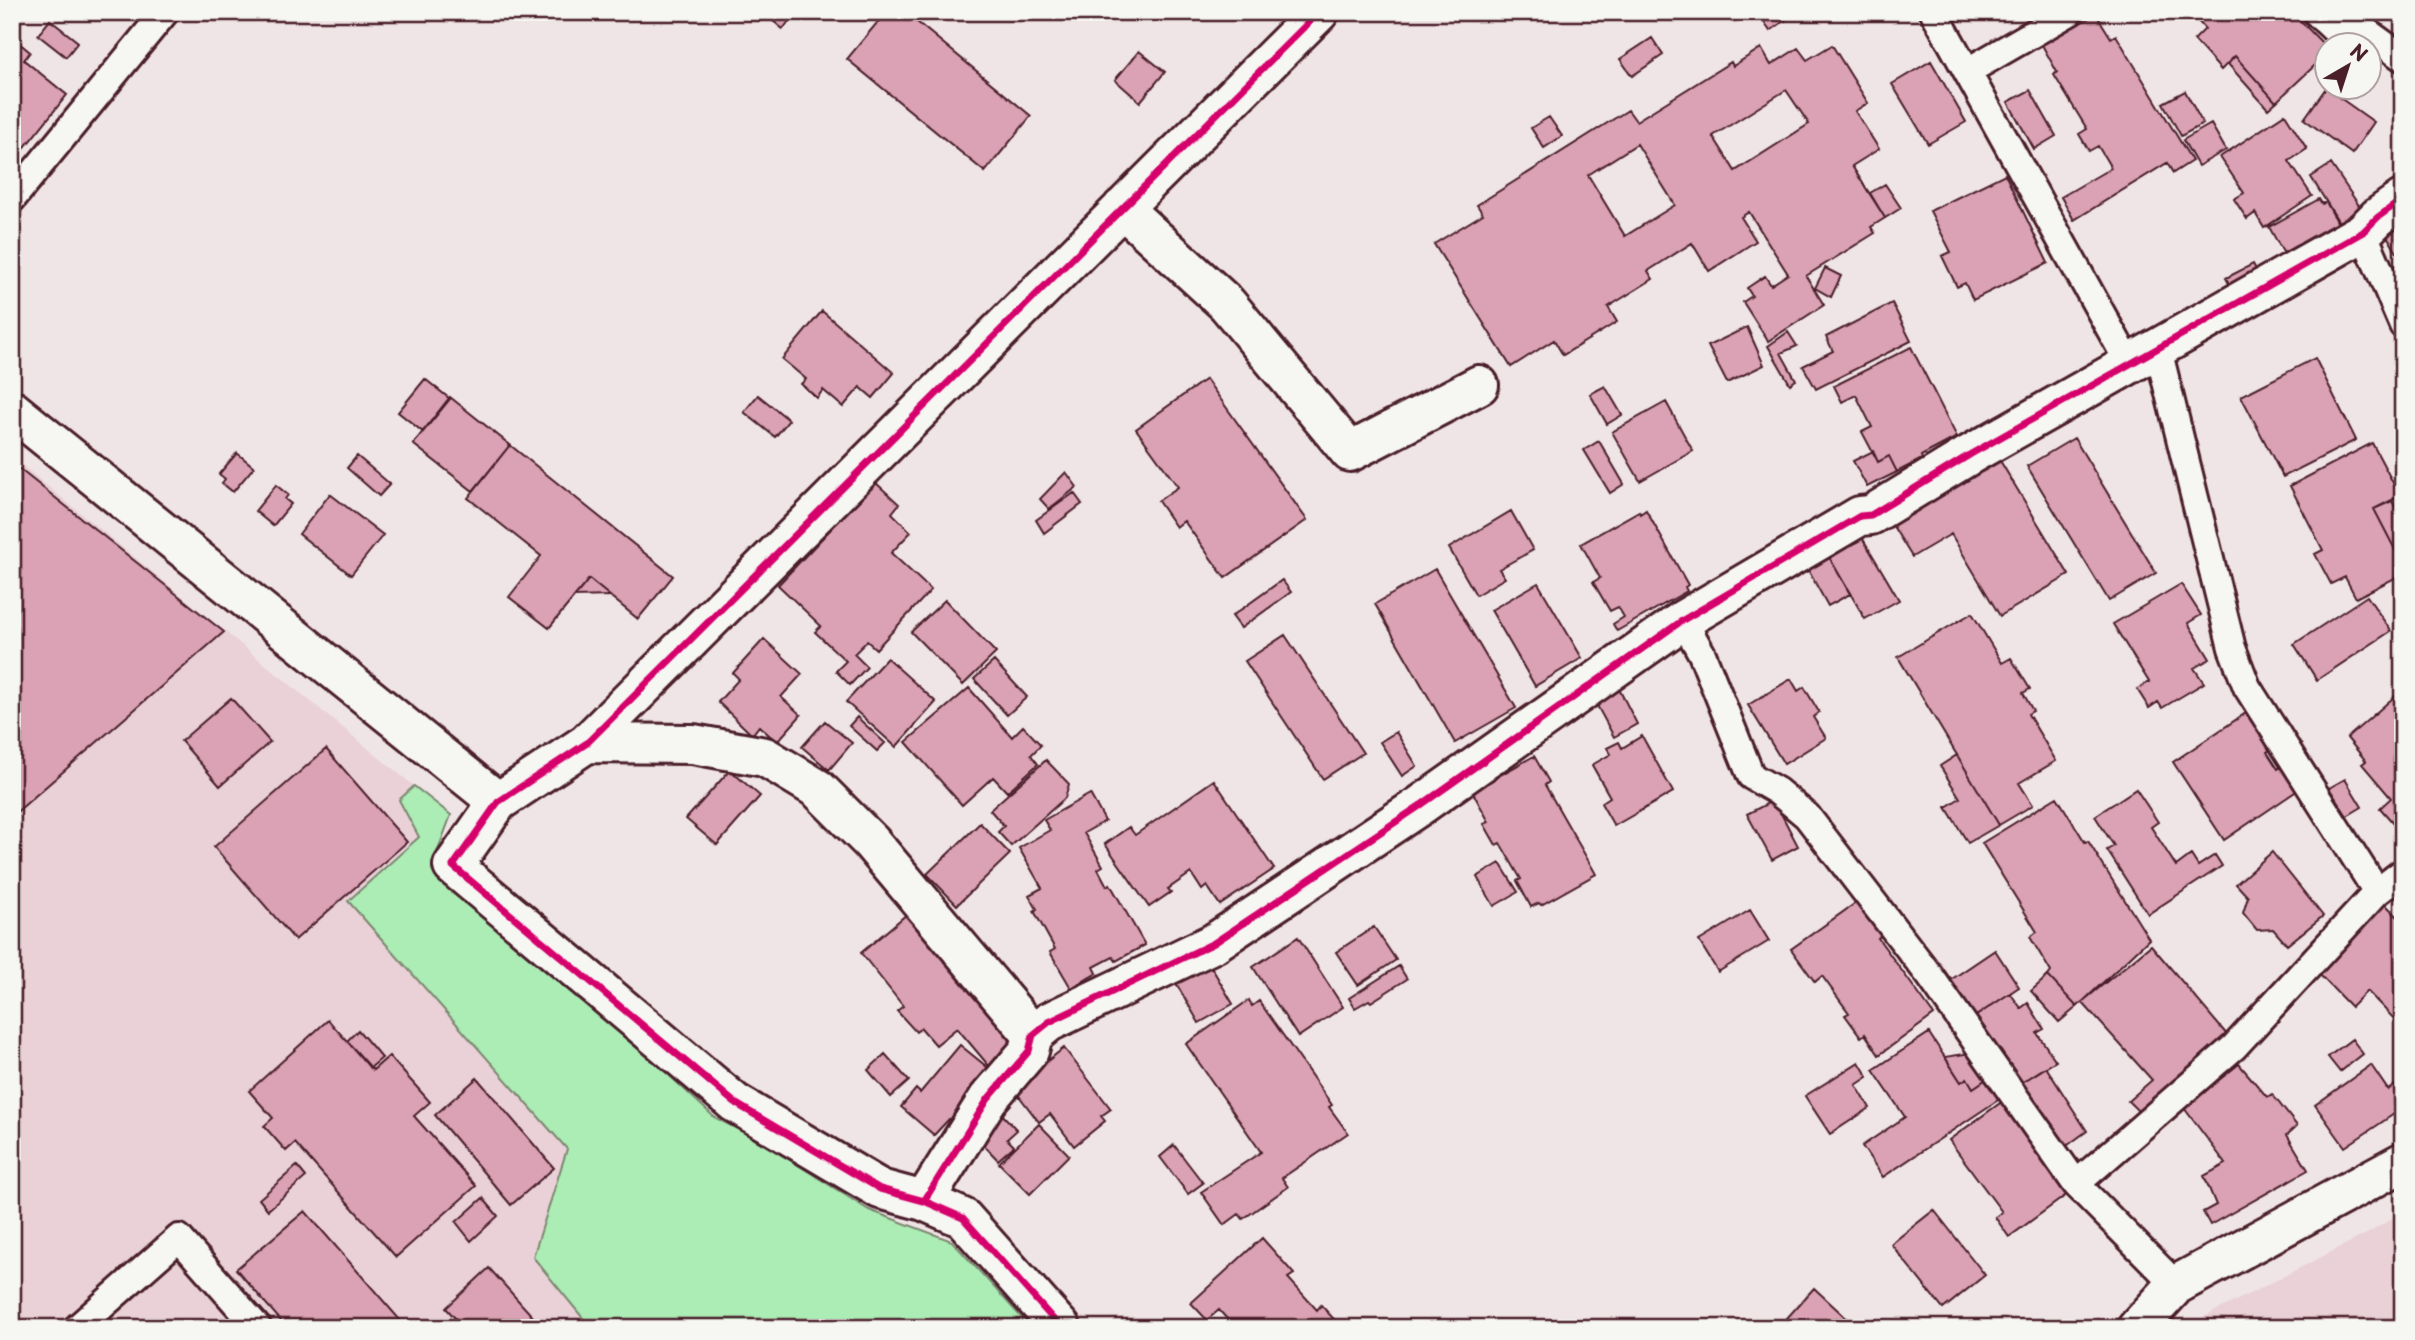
<svg xmlns="http://www.w3.org/2000/svg" width="2415" height="1340" font-family="'Playpen Sans',sans-serif">
<style>
.built{fill:#e9d1d7}
.green{fill:#acecb5;stroke:#7b8670;stroke-width:2}
.building{fill:#daa2b4;stroke:#4a1f2b;stroke-width:2;fill-rule:evenodd}
.lines{fill:none;stroke-linecap:round;stroke-linejoin:round}
.service-casing{stroke:#4a1f2b;stroke-width:32}
.minor-casing{stroke:#4a1f2b;stroke-width:44}
.service{stroke:#f6f6f2;stroke-width:26}
.minor{stroke:#f6f6f2;stroke-width:38}
.cycleway-casing{stroke:#f6f6f2;stroke-width:11}
.cycleway{stroke:#d6006c;stroke-width:7}
</style>
<rect width="100%" height="100%" fill="#f0e5e6"/>
<filter id="ink" filterUnits="userSpaceOnUse"><feTurbulence type="fractalNoise" baseFrequency=".0143" numOctaves="2"/><feDisplacementMap in="SourceGraphic" scale="14" xChannelSelector="R" yChannelSelector="G"/><feConvolveMatrix kernelMatrix="1 2 1 2 8 2 1 2 1" color-interpolation-filters="sRGB"/></filter>
<g filter="url(#ink)">
<!-- built -->
<path class="built" d="M12,457l402,329 -15,14 21,37 -72,64 220,248 -35,108 58,71h-579z
M2396,1216l7,1v111h-211l10,-10 168,-86z"/>
<!-- green -->
<path class="green" d="M414,786l37,29 -16,43 279,259 48,25 107,68 83,31 79,87h-440l-58,-71 34,-108 -219,-248 71,-64 -20,-37z"/>
<!-- building -->
<path class="building" d="M762,12h34l-13,17z
M886,12h19l126,104 -46,56 -138,-113z
M1757,12h40l-27,19z
M2190,12h102l36,37v4l-52,49 -41,-46 -14,14 -27,-30 11,-11z
M2096,14l15,24 5,-3 76,126 -19,12 -6,-10 -93,57 -13,-23 50,-29 -13,-22 -9,5 -10,-17 8,-5 -33,-54 3,-3 -15,-27z
M50,20l28,22 -12,15 -28,-22z
M1652,38l11,17 -31,21 -12,-17z
M18,42l12,10 -6,8 43,35 -54,67 -1,-112z
M1832,45l36,58 -13,8 24,38 -27,17 33,52 -14,9 4,6 -69,43 18,29 -56,36 -25,-39 9,-6 -5,-8 18,-12 6,9 17,-11 -39,-62 -8,5 15,24 -47,30 -17,-28 -44,28 5,8 -45,28 9,15 -54,33 -9,-15 -43,27 -77,-123 49,-30 -6,-9 151,-95 8,11 95,-59 2,4 28,-18 10,17 27,-17 9,12zM1786,90l23,34 -74,47 -22,-35zM1637,144l38,61 -50,31 -37,-61z
M1139,51l26,21 -25,30 -25,-22z
M2235,56l41,46 -8,7 -40,-45z
M1931,61l35,61 -38,22 -36,-60z
M2326,88l48,34 -22,32 -48,-35z
M2030,90l26,46 -22,13 -26,-47z
M2185,91l18,33 -22,12 -18,-33z
M2285,114l22,35 -18,12 23,35 -48,32 -9,-15 -8,6 -13,-20 10,-6 -24,-36z
M1549,117l13,19 -18,12 -13,-20z
M2211,124l15,26 -28,16 -15,-26z
M2331,164l31,46 -22,14 -29,-47z
M2005,174l43,89 -75,37 -8,-17 -8,4 -15,-31 9,-4 -21,-41z
M1885,184l16,24 -16,10 -15,-25z
M2319,199l3,5 4,-2 14,25 -46,25 -2,-2 -8,4 -15,-27z
M2403,224v39l-17,-29z
M2253,264l7,13 -27,14 -7,-13z
M1825,268l16,8 -10,21 -16,-9z
M1892,303l19,38 -95,48 -13,-23 30,-15 -7,-14z
M822,311l72,62 -21,25 -13,-11 -17,20 -20,-17 -6,8 -16,-14 5,-5 -24,-20z
M1747,327l17,38 -37,18 -19,-37z
M1788,332l9,14 -16,7 15,27 -6,4 -22,-38z
M1911,347l46,90 -36,19 1,3 -25,13 -8,-16 -11,6 -16,-30 10,-5 -16,-32 -14,7 -8,-16z
M2315,358l41,82 -73,37 -42,-81z
M425,379l25,20 -27,33 -25,-20z
M1206,379l101,141 -82,58 -41,-57 -8,6 -18,-26 20,-14 -42,-58z
M1605,386l17,29 -15,9 -17,-30z
M758,395l31,25 -14,17 -31,-25z
M450,397l60,48 -37,46 -60,-47z
M1666,402l27,49 -53,30 -28,-49z
M2074,438l82,135 -47,28 -82,-135z
M1599,441l25,43 -14,9 -26,-43z
M2372,443l28,53 -26,13 29,56v9l-47,24 -11,-21 -14,7 -16,-30 8,-4 -33,-64z
M510,445l163,131 -35,43 -49,-40 -40,49 -40,-31 32,-41 -73,-58z
M1873,451l5,11 11,-6 8,16 -30,15 -14,-26z
M237,453l17,14 -21,25 -11,-9 3,-4 -6,-5z
M1996,454l73,121 -69,41 -49,-82 -39,23 -24,-39z
M357,456l33,28 -11,12 -32,-28z
M13,464l211,168 -212,184v-351z
M1066,472l11,15 -28,22 -9,-10z
M875,482l24,22 -7,9 19,19 -20,21 40,37 -55,59 -9,-8 -13,13 13,13 -17,18 -14,-14 10,-10 -31,-29 6,-6 -43,-41z
M276,485l12,10 -3,4 6,5 -18,22 -18,-15z
M1074,493l8,11 -38,29 -8,-13z
M330,494l53,41 -32,40 -52,-41z
M2392,501l11,20v44l-29,-56z
M1646,510l42,75 -3,2 2,4 -70,40 -4,-7 11,-7 -6,-10 -8,4 -17,-29 7,-4 -19,-34 58,-33 1,3z
M1511,511l22,39 -34,19 6,9 -29,17 -27,-47z
M1860,534l39,66 -34,19 -37,-64z
M1828,555l22,39 -22,12 -21,-38z
M1435,569l81,139 -61,35 -80,-139z
M589,579l21,17 -36,1z
M1282,580l9,12 -50,36 -9,-12z
M1538,583l44,75 -47,28 -44,-76z
M2181,584l20,31 -13,8 22,36 -16,9 10,15 -42,25 -4,-6 -9,6 -12,-19 12,-7 -36,-58z
M2367,596l24,35 -74,49 -23,-36z
M945,600l51,53 -33,32 -52,-53z
M1972,613l30,50 9,-5 19,31 -7,4 10,18 -5,3 28,47 -37,22 14,22 -34,20 -101,-168z
M1285,635l78,118 -40,26 -78,-118z
M764,639l38,35 -21,23 20,18 -24,27 -18,-16 -7,9 -34,-33 21,-23 -6,-6z
M887,658l49,44 -40,45 -50,-45z
M994,661l33,36 -20,18 -33,-36z
M1791,679l7,12 6,-4 15,25 -6,5 13,21 -42,26 -36,-59z
M969,688l43,49 11,-11 18,19 -10,10 7,9 -31,28 -14,-15 -31,28 -56,-63z
M1619,689l18,35 -23,13 -19,-35z
M2401,691l2,1 -1,141 -22,-25 11,-10 -29,-34 4,-3 -19,-23z
M231,698l39,44 -50,44 -39,-45z
M2246,713l25,36 -4,3 11,17 4,-3 16,24 -74,50 -51,-78z
M857,717l28,26 -8,8 -28,-25z
M825,721l27,22 -23,27 -27,-23z
M1396,732l21,34 -15,10 -22,-34z
M1642,736l31,56 -59,34 -13,-23 9,-6 -18,-32 19,-11 -4,-6 12,-6 3,6z
M326,749l81,93 -112,98 -81,-93z
M1957,755l42,70 -31,18 -22,-36 14,-9 -20,-32z
M1534,756l15,26 -4,3 51,89 -55,31 -2,-2 -8,4 -14,-26 4,-2 -21,-36 -4,2 -12,-21 5,-2 -17,-31z
M1046,760l23,24 -4,14 -54,48 -13,-14 6,-6 -14,-16z
M730,770l30,26 -43,49 -31,-26z
M2345,779l17,28 -15,9 -18,-28z
M1214,780l60,89 -54,36 -13,-19 -5,4 -11,-17 -23,16 3,3 -22,15 -44,-63 24,-17 6,8z
M2136,789l22,33 -7,5 25,39 15,-11 7,11 17,-11 7,11 -74,48 -41,-64 7,-4 -19,-30z
M1090,794l15,27 -21,12 19,33 -5,3 9,17 3,-2 35,61 -29,16 -3,-4 -19,10 3,6 -26,15 -21,-36 5,-3 -21,-38 3,-2 -8,-14 13,-7 -23,-40 31,-18 -6,-10z
M2057,797l28,45 3,-1 61,98 -72,68 -29,-31 3,-4 -21,-35 7,-5 -55,-89z
M1774,800l24,46 -26,14 -25,-46z
M980,823l30,31 -53,51 -30,-31z
M2272,852l51,64 -36,29 -14,-16 -16,1 -14,-17 5,-16 -12,-13z
M1500,863l18,29 -24,14 -17,-29z
M1860,900l24,33 -6,5 56,77 -55,40 -14,-21 -4,3 -16,-22 4,-2 -27,-37 -7,6 -24,-33z
M2384,903l19,19v106l-36,-37 -16,16 -35,-36z
M1750,910l19,31 -51,31 -19,-31z
M907,914l105,124 -2,2 5,4 -26,22 -32,-38 -21,17 -15,-17 -5,4 -19,-21 6,-5 -42,-53z
M1374,927l22,33 -38,25 -22,-33z
M1298,937l45,70 -45,30 -45,-70z
M2151,945l77,91 -88,77 -12,-12 24,-21 -70,-78z
M1995,950l24,37 -46,31 -24,-37z
M1206,958l27,46 -34,19 -26,-45z
M1399,966l8,13 -36,23 -2,-2 -14,8 -6,-10z
M2048,976l29,31 -18,15 -28,-31z
M2010,993l11,15 7,-5 16,26 -7,4 19,28 -38,24 -45,-67z
M1249,1000l3,6 7,-5 73,104 -3,2 19,26 -66,45 6,9 -45,32 -4,-5 -15,11 -23,-33 60,-40 -75,-108z
M328,1020l45,50 16,-14 41,46 -16,14 62,70 -80,71 -101,-114 -9,8 -22,-25 9,-8 -24,-27z
M358,1030l24,28 -12,10 -23,-27z
M1929,1033l32,49 6,-4 6,10 15,-10 13,20 -118,79 -21,-31 43,-29 -32,-47z
M2352,1039l11,15 -23,18 -12,-15z
M960,1045l32,26 -41,50 -2,-2 -15,16 -33,-28 15,-18 4,4z
M1064,1048l47,61 -10,7 4,5 -31,25 -24,-32 -11,8 -26,-34z
M1971,1053l17,25 -15,10 -6,-10 -6,4 -16,-25z
M885,1054l24,27 -18,16 -23,-27z
M1859,1062l9,15 -12,8 14,23 -40,26 -25,-38z
M2239,1064l28,33 5,-3 25,32 -10,9 21,35 -98,55 -7,-13 13,-7 -12,-29 22,-12 -42,-56z
M2371,1065l17,25 7,-5 8,12v11l-58,39 -30,-42z
M2046,1067l41,64 -26,19 -43,-65z
M477,1078l77,90 -43,37 -76,-90z
M2003,1101l66,92 -60,44 -14,-20 7,-5 -53,-72z
M996,1108l21,22 -10,9 7,7 -16,14 -19,-20z
M1039,1124l30,31 -39,39 -31,-31z
M1174,1145l29,38 -15,11 -28,-37z
M297,1166l9,11 -38,33 -9,-11z
M483,1198l15,18 -27,25 -15,-19z
M1934,1210l51,65 -42,34 -52,-65z
M305,1211l102,117h-120l-51,-59z
M1262,1238l32,36 -6,4 29,32 4,-5 21,23h-107l-16,-18 -12,10 -16,-17z
M489,1268l54,60h-79l-18,-20z
M1814,1288l42,39 3,-4 5,5h-86z"/>
<g class="lines">
<defs>
<path id="service" d="M1934,12l196,353
M2316,12l22,21 25,-4 40,29
M1968,71l102,-59
M12,199l153,-187
M2363,232l40,93
M2158,349l74,299 15,39 130,205
M1683,620l19,34 49,122 26,15 30,25 123,160 146,208
M2176,1285l-100,-101 158,-137 143,-155 26,-20
M77,1328l102,-90 79,90"/>
<path id="minor" d="M1122,208l105,96 123,148 129,-67
M12,410l486,392
M587,743l106,1 72,13 53,32 53,53 162,193
M924,1201l64,-102 41,-48 4,-16 16,-13 165,-79 207,-138 262,-185 177,-104 11,-1 100,-61 392,-222 15,-15 25,-18
M1061,1328l-98,-110 -39,-17 -44,-12 -145,-86 -282,-237 45,-64 89,-59 732,-731
M2137,1328l39,-43 227,-123"/>
</defs>
<!-- service casing -->
<use href="#service" class="service-casing"/>
<!-- minor casing -->
<use href="#minor" class="minor-casing"/>
<!-- service -->
<use href="#service" class="service"/>
<!-- minor -->
<use href="#minor" class="minor"/>
<defs>
<path id="cycleway" d="M924,1201l64,-102 41,-48 4,-16 16,-13 165,-79 207,-138 262,-185 177,-104 11,-1 100,-61 392,-222 15,-15 25,-18
M1061,1328l-98,-110 -39,-17 -44,-12 -145,-86 -282,-237 45,-64 89,-59 732,-731"/>
</defs>
<!-- cycleway casing -->
<use href="#cycleway" class="cycleway-casing"/>
<!-- cycleway -->
<use href="#cycleway" class="cycleway"/>
</g>
</g>
<!-- margin -->
<rect width="2415" height="1340" fill="none" stroke="#f6f6f2" stroke-width="42"/>
<rect x="21" y="21" width="2373" height="1298" fill="none" stroke="#4a1f2b" stroke-width="2.5" filter="url(#ink)"/>
<!-- north arrow -->
<g transform="translate(2348 66) rotate(39)"><circle r="33" fill="#f6f6f2" stroke="#b1a0a2" stroke-width="2"/>
<path d="M0-5L12 26L0 18L-12 26Z" fill="#4a1f2b"/>
<text y="-10" font-size="19" font-weight="bold" text-anchor="middle" fill="#4a1f2b">N</text>
</g>
</svg>
